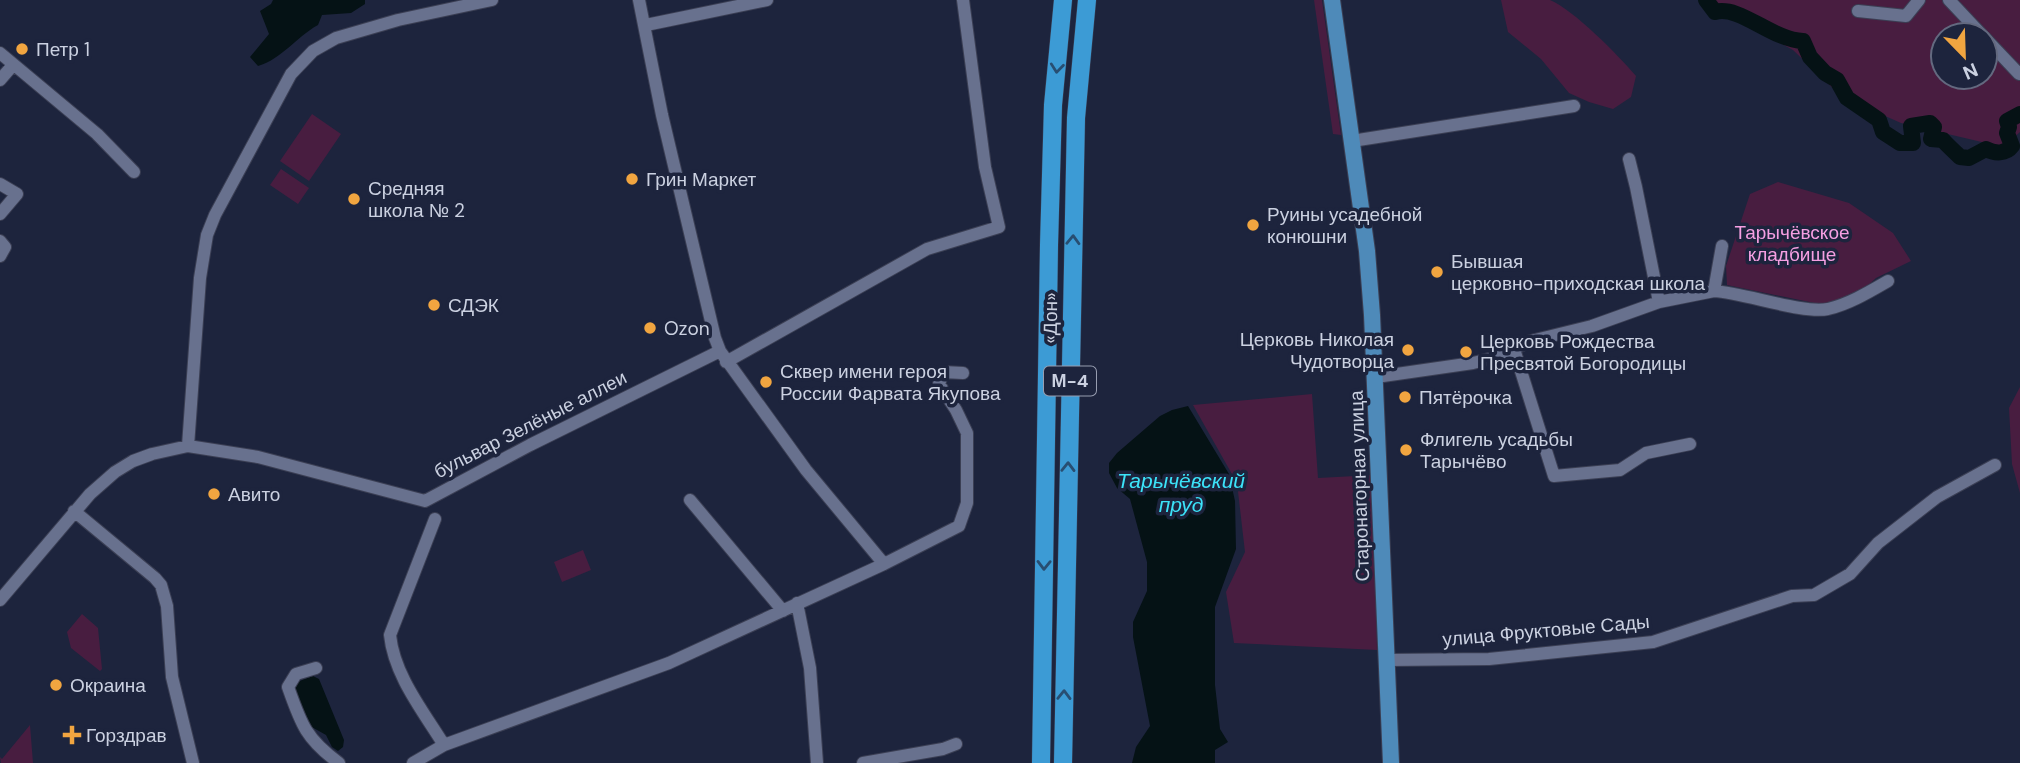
<svg xmlns="http://www.w3.org/2000/svg" width="2020" height="763" font-family="'DM Sans',sans-serif">
<style>
.green{fill:#481d40;fill-rule:evenodd}
.water{fill:#051215}
.lines{fill:none;stroke-linecap:round;stroke-linejoin:round}
.river{stroke:#051215;stroke-width:16}
.minor-casing{stroke:#3b3f54;stroke-width:14}
.major-casing{stroke:#3b3f54;stroke-width:18}
.highway-casing{stroke:#3b3f54;stroke-width:19}
.minor{stroke:#68718e;stroke-width:12}
.major{stroke:#4e8ab9;stroke-width:16}
.highway{stroke:#3c9bd5;stroke-width:18}
.oneway{stroke:#284e72}
.poi-dot{fill:#f1a540;stroke:#1d243d;stroke-width:2.5}
.labels{text-anchor:middle;stroke-width:7;stroke-linejoin:round;paint-order:stroke}
.shield{fill:#1d243d;stroke:#979db0;stroke-width:2}
.shield-label{font-size:18px;font-weight:bold;fill:#cbd1e1}
.poi-label{font-size:19px;fill:#cbd1e1;stroke:#1d243d;text-anchor:start}
.park-label{font-size:19px;fill:#f59fe2;stroke:#1d243d}
.street-label{font-size:19px;fill:#cbd1e1;stroke:#1d243d}
.water-label{font-size:21px;font-style:italic;fill:#3ce3f9;stroke:#1d243d}
</style>
<rect width="100%" height="100%" fill="#1d243d"/>
<!-- green -->
<path class="green" d="M1314,0h8l19,135 -8,-1z
M1501,0c12,0 39,0 49,0 24,10 68,55 86,76l-5,21 -18,12 -24,-7 -20,-9 -28,-34 -33,-27z
M1710,0h310v132l-17,15 -102,-24 -59,-26 -49,-47 -73,-40zM1943,35h42v42h-42z
M312,114l29,20 -32,47 -29,-20z
M281,169l28,19 -11,16 -28,-19z
M1778,182l71,21 44,30 18,28 -35,17 -15,14 -37,13 -97,-20 -1,-19 24,-72z
M2020,387v106l-8,-29 -3,-56z
M1312,394l6,84 56,-3 3,175 -143,-7 -8,-51 19,-40 -8,-69 -44,-78z
M583,550l8,20 -29,12 -8,-20z
M82,614l16,14 4,41 -2,2 -29,-23 -4,-16z
M30,725l3,38h-32l-1,-6 2,2z"/>
<!-- water -->
<path class="water" d="M273,0h92v4l-14,9 -29,2 -4,10c-22,12 -36,34 -60,41l-8,-9 19,-23 -9,-23 11,-7z
M1188,406l41,68 6,27 1,48 -21,58v78l5,44 8,13 -13,8v13h-83l4,-16 14,-21 -17,-89v-15l14,-31v-29l-17,-63 -13,-11 -8,-15v-10l8,-10 43,-37 12,-6z
M313,676l6,3 25,61 -1,7 -5,4 -6,-4 -6,-12 -16,-9 -15,-32 2,-12z"/>
<g class="lines">
<!-- river -->
<path class="river" d="M1706,0l9,12c25,-7 57,28 88,29l7,16 15,16 12,7 10,18 32,22 4,12 17,11h13l-2,-17 19,-3 4,4 -3,12 12,1c2,3 14,14 17,17l9,1 17,-9c9,5 20,5 26,-3l-5,-13 2,-6 -2,-6 13,-7"/>
<defs>
<path id="minor" d="M639,0l23,115 53,223 5,13 86,119 78,94
M1949,0l33,35
M1858,11l48,5 13,-16
M646,25l121,-25
M1985,38l34,36
M0,53l97,81 37,38
M0,80l13,-15
M1352,141l222,-35
M1629,159l7,28 23,115
M0,184l17,10 -17,20
M0,241l5,6 -5,9
M1714,291c31,2 88,23 114,18 21,-5 41,-17 60,-28
M1514,349l40,127 66,-6 26,-17 44,-9
M726,362l201,-113 72,-22 -14,-60 -22,-167
M1376,377l97,-14 20,-5 38,-17 61,-15 67,-24 55,-11 8,-45
M188,446l12,-168 7,-43 8,-20 76,-141 22,-23 23,-13 62,-18 94,-20
M690,500l93,111
M74,511l81,67 6,7 6,21 5,71 21,86
M435,519l-45,116c4,40 33,76 54,110
M0,600l90,-106 25,-22 18,-11 19,-7 36,-8 70,11 167,44 105,-56 190,-94
M797,603l13,65 7,95
M1386,660l103,-1 164,-17 139,-46 22,-1 36,-21 28,-31 59,-46 58,-32
M316,668l-20,6 -8,13c13,37 18,52 51,76
M413,763l31,-18 225,-82 215,-99 75,-38 8,-23v-70l-11,-23 -17,-26 4,-12 20,1
M863,763l80,-14 13,-5"/>
<path id="major" d="M1332,0l35,251 5,64 19,448"/>
<path id="highway" d="M1041,763l8,-518 4,-140 10,-105
M1063,763l13,-645 11,-118"/>
</defs>
<!-- minor casing -->
<use href="#minor" class="minor-casing"/>
<!-- major casing -->
<use href="#major" class="major-casing"/>
<!-- highway casing -->
<use href="#highway" class="highway-casing"/>
<!-- minor -->
<use href="#minor" class="minor"/>
<!-- major -->
<use href="#major" class="major"/>
<!-- highway -->
<use href="#highway" class="highway"/>
</g>
<!-- one-way arrows -->
<defs><path id="oneway-chevron" d="M-2-3.5L2.5 0L-2 3.5" fill="none" stroke-width="1.6" stroke-linecap="round" stroke-linejoin="round" transform="scale(1.75)"/></defs>
<g class="oneway">
<use href="#oneway-chevron" transform="translate(1057 68) rotate(96)"/>
<use href="#oneway-chevron" transform="translate(1073 240) rotate(-88)"/>
<use href="#oneway-chevron" transform="translate(1068 467) rotate(-89)"/>
<use href="#oneway-chevron" transform="translate(1044 565) rotate(91)"/>
<use href="#oneway-chevron" transform="translate(1064 695) rotate(-89)"/>
</g>
<!-- markers -->
<g class="poi-dot">
<circle cx="22" cy="49" r="7"/>
<circle cx="632" cy="179" r="7"/>
<circle cx="354" cy="199" r="7"/>
<circle cx="1253" cy="225" r="7"/>
<circle cx="1437" cy="272" r="7"/>
<circle cx="434" cy="305" r="7"/>
<circle cx="650" cy="328" r="7"/>
<circle cx="1408" cy="350" r="7"/>
<circle cx="1466" cy="352" r="7"/>
<circle cx="766" cy="382" r="7"/>
<circle cx="1405" cy="397" r="7"/>
<circle cx="1406" cy="450" r="7"/>
<circle cx="214" cy="494" r="7"/>
<circle cx="56" cy="685" r="7"/>
<path d="M68.5 724.5h7v7h7v7h-7v7h-7v-7h-7v-7h7z"/>
</g>
<g class="labels">
<!-- shield labels -->
<rect class="shield" x="1044" y="366.5" width="52" height="29" rx="5"/>
<g class="shield-label">
<text x="1070" y="387">М-4</text>
</g>
<!-- poi labels -->
<g class="poi-label">
<text x="36" y="56">Петр 1</text>
<text x="646" y="186">Грин Маркет</text>
<text x="368" y="195">Средняя<tspan x="368" dy="22">школа № 2</tspan></text>
<text x="1267" y="221">Руины усадебной<tspan x="1267" dy="22">конюшни</tspan></text>
<text x="1451" y="268">Бывшая<tspan x="1451" dy="22">церковно-приходская школа</tspan></text>
<text x="448" y="312">СДЭК</text>
<text x="664" y="335">Ozon</text>
<text x="1394" y="346" text-anchor="end">Церковь Николая<tspan x="1394" dy="22">Чудотворца</tspan></text>
<text x="1480" y="348">Церковь Рождества<tspan x="1480" dy="22">Пресвятой Богородицы</tspan></text>
<text x="780" y="378">Сквер имени героя<tspan x="780" dy="22">России Фарвата Якупова</tspan></text>
<text x="1419" y="404">Пятёрочка</text>
<text x="1420" y="446">Флигель усадьбы<tspan x="1420" dy="22">Тарычёво</tspan></text>
<text x="228" y="501">Авито</text>
<text x="70" y="692">Окраина</text>
<text x="86" y="742">Горздрав</text>
</g>
<!-- park labels -->
<g class="park-label">
<text x="1792" y="239">Тарычёвское<tspan x="1792" dy="22">кладбище</tspan></text>
</g>
<!-- street labels -->
<g class="street-label">
<text transform="translate(1050 318) rotate(-89)" y="7">«Дон»</text>
<text transform="translate(530 424) rotate(-27)" y="7">бульвар Зелёные аллеи</text>
<text transform="translate(1359 486) rotate(-92)" y="7">Старонагорная улица</text>
<text transform="translate(1546 630) rotate(-5)" y="7">улица Фруктовые Сады</text>
</g>
<!-- water labels -->
<g class="water-label">
<text x="1181" y="488">Тарычёвский<tspan x="1181" dy="24">пруд</tspan></text>
</g>
</g>
<!-- north arrow -->
<g transform="translate(1964 56) rotate(157)"><circle r="33" fill="#1d243d" stroke="#63697f" stroke-width="2"/>
<path d="M0-5L12 26L0 18L-12 26Z" fill="#f1a540"/>
<text y="-10" font-size="19" font-weight="bold" text-anchor="middle" fill="#cbd1e1">N</text>
</g>
</svg>
